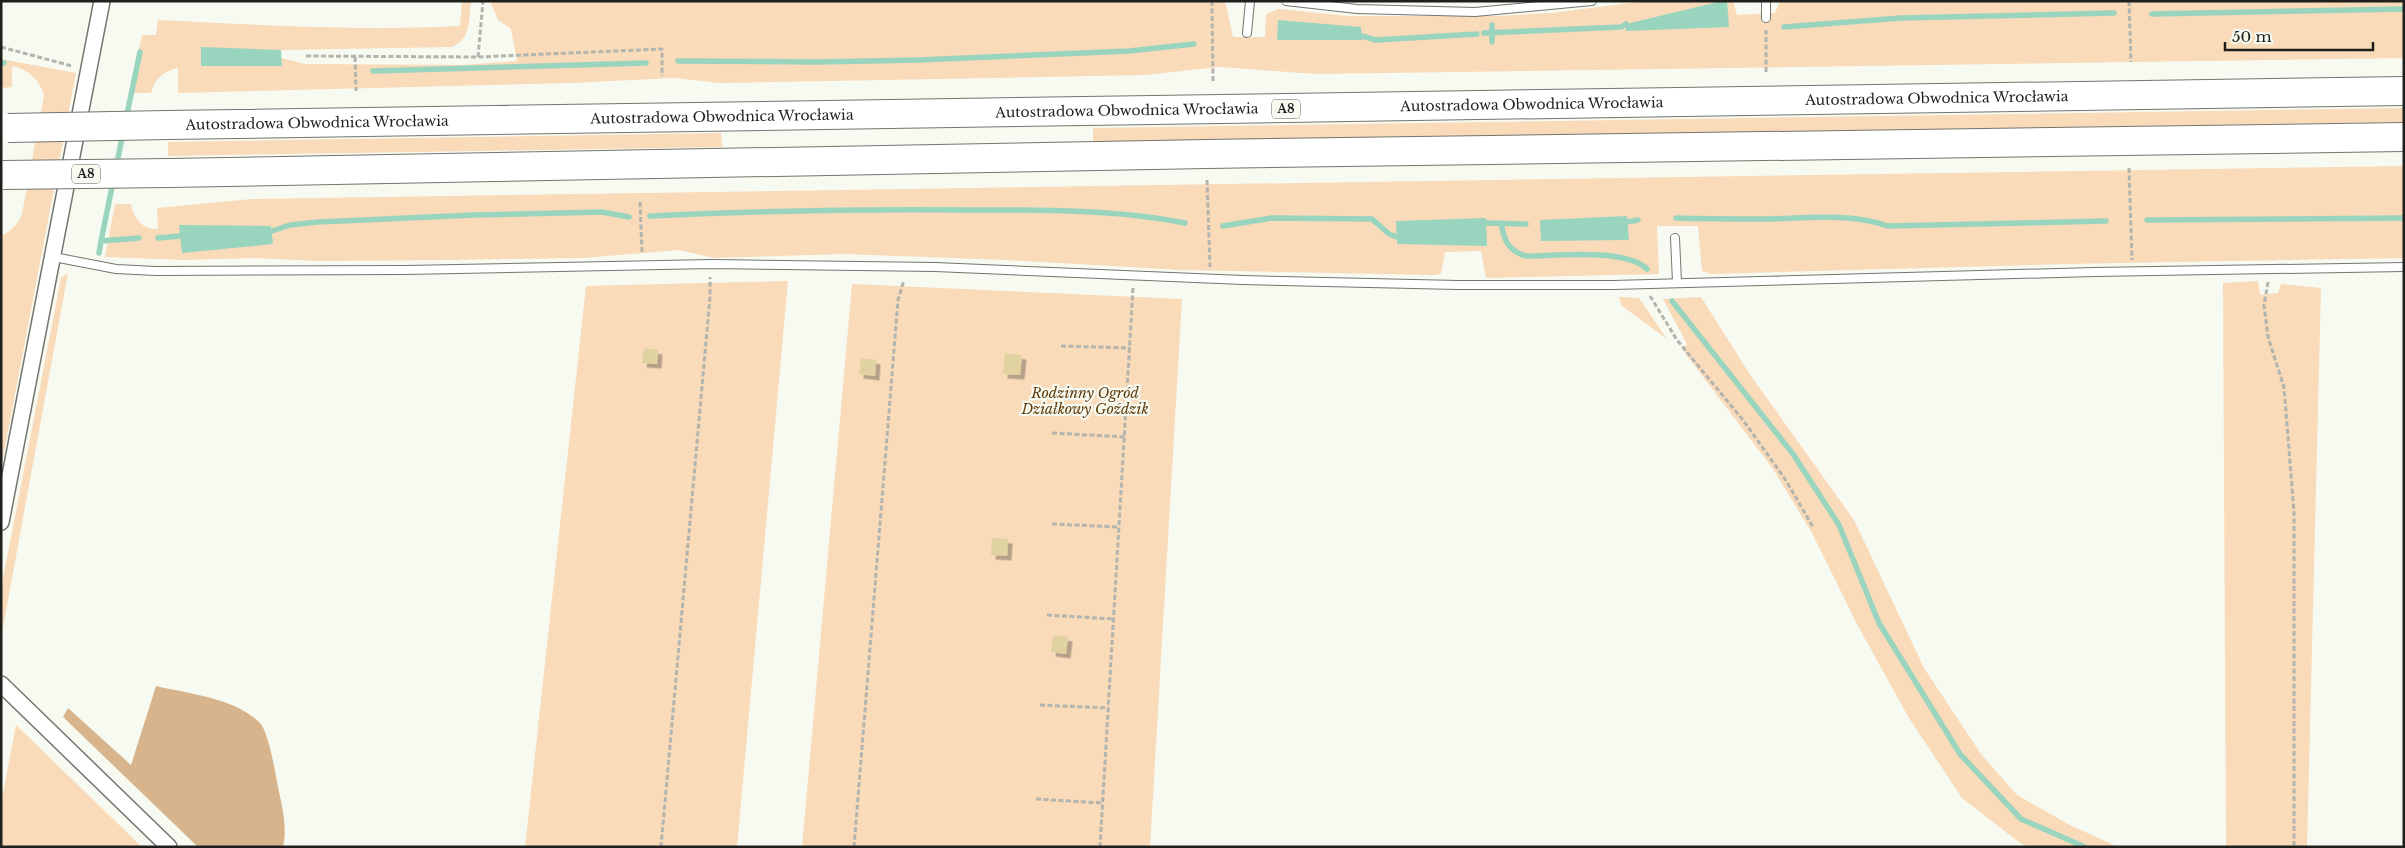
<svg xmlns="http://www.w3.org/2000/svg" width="2405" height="848" font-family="'Libre Baskerville',serif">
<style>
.green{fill:#f9dab9}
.forest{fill:#d7b48c}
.water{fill:#99d4bf}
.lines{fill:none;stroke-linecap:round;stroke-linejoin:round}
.stream{stroke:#99d4bf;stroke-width:5.5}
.building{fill:#e1d3a1;filter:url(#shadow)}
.service-casing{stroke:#73756e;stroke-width:10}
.minor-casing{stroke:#73756e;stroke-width:18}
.motorway-casing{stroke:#73756e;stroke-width:30}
.path{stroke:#b2b4ad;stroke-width:3;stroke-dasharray:5 2.5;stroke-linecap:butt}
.service{stroke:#fff;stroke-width:8}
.minor{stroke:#fff;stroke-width:15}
.motorway{stroke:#fff;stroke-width:28}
.motorway-bridge-casing{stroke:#73756e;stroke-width:30;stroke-linecap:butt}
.motorway-bridge{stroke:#fff;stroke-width:28}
.labels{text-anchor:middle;stroke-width:4.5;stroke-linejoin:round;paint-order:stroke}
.shield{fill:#f7faf1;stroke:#60615d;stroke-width:1}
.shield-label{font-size:12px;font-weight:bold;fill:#1f201d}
.street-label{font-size:14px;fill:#1f201d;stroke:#f7faf1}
.park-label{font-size:14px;font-style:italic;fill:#603d0d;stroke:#f7faf1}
</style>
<defs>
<filter id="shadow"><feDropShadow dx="4.5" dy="4.5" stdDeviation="0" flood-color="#0004"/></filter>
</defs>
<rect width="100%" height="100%" fill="#f7faf1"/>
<!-- green -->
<path class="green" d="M462,1h9c-2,19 0,38 -19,46l-171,3v8l24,6 157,1 55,-4 -6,-32 -13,-9 -8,-19h735l8,36h32l1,-23 13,-5 69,7h151l53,-3 93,-12h88l4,14 38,-2 5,-12h624v57l-1089,16 -96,-7 -74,8 -424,8 -47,-5 -104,5 -392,10v-25c-15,3 -23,11 -27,25h-21l12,-58h14l2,-15c101,5 201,11 302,6z
M1,59l75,14 -75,395v-232c11,-5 16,-11 21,-22l22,-119c-5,-16 -16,-26 -32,-29v21l-11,1z
M2404,108v14l-1311,20v-14z
M721,133l1,14 -554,9v-14z
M2404,166v92l-338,6 -355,10 -9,-3 -4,-45h-41l2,48 -173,4 -5,-27 -36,1 -4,22 -8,1 -252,-5 -174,-10 -164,-6 -129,4 -35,-8 -96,8 -134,2 -129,1 -68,-3 -66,2 -81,-3 10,-53h16c2,14 12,26 27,25l-1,-21 95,-9z
M68,273l-67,365v-49l60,-311z
M788,281l-51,566h-212l61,-561z
M2258,281l2,14 18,-2 3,-9 40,4 -14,559h-81l-3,-564z
M852,284l330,15 -32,548h-348z
M1619,297l20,1 28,41 -45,-33z
M1701,297l50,79 103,144 70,148 57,86 36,41 51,29 50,23h-89l-9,-4 -58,-45 -53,-80 -51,-92 -46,-93 -39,-64 -91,-120 5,-5 -24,-45z
M16,725l126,122h-141v-43z"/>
<!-- forest -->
<path class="forest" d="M156,686c34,8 79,12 104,37 8,8 15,47 17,59 4,20 11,44 6,65h-85l-135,-130 5,-9 63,57z"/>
<!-- water -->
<path class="water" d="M1722,1h5l2,26 -103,4v-7z
M1278,20l83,7 1,13h-85z
M201,47l80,3 1,16h-81z
M1627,216l2,24 -88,1 -1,-21z
M1486,218l1,28 -90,-2 -1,-23z
M179,225l92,1 2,18 -91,9z"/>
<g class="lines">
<!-- stream -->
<path class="stream" d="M2152,14l252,-5
M1492,25v17
M1784,27l117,-9 213,-5
M1484,33l137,-6 5,-3
M1362,36l14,4 101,-6
M678,61l139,1 102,-2 210,-9 65,-7
M1,63h3
M373,71l273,-8
M126,119l14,-67
M116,168l7,-35
M650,216c105,-5 211,-7 315,-6 73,0 148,-1 220,13
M1676,218c31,1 62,1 93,1 39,-1 81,-6 119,7l218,-5
M2147,220l257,-2
M1627,222l11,-2
M1486,223l40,1
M1501,223c3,17 7,28 25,33 30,0 100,-8 121,13
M1223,226l49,-8 100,1 17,15 8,3
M272,231l18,-6 28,-3 156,-7 128,-3 27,5
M158,238l22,-2
M101,241l12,-59
M99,253l2,-12 38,-3
M1672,301l121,153 46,71 40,98 81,131 61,65 64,28"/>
</g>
<!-- building -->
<path class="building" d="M644,348l14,2 -1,14 -15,-1z
M1005,353l17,2 -2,20 -17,-1z
M861,358l15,2 -1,16 -16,-2z
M992,538l16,1 -1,17 -16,-1z
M1053,635l15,2 -2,17 -15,-2z"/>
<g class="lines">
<defs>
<path id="service" d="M1286,1l71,8 118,3 117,-11
M1766,1v17
M1247,33l3,-32
M1675,238l2,44
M54,257l62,12 40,2 249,-1 307,-6 223,3 308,13 215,5h155l481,-13 310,-5"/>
<path id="minor" d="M1,522l101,-521
M1,684l168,163"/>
<g id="motorway">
<path id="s1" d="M167,125l2237,-34"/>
<path d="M169,173l1038,-19 1197,-17"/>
</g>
</defs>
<!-- service casing -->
<use href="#service" class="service-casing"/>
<!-- minor casing -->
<use href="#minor" class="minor-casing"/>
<!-- motorway casing -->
<use href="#motorway" class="motorway-casing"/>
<!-- path -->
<path class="path" d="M1212,1l1,80
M2129,1l2,61
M1,47l71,19
M306,56l172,1 184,-8v27
M355,57l1,34
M478,57l5,-56
M1766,72v-42
M2129,168l3,92
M1207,180l3,87
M640,202l2,50
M2268,282l-4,23 4,32 16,50 10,125v335
M1650,296l27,44 66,80 42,59 28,48
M1061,346l69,2
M1052,433l73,4
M1052,524l67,3
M1047,615l67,4
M1040,705l68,3
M1036,799l67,4
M661,847l49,-550v-20
M854,847l44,-547 6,-20
M1100,847l33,-559"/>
<!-- service -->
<use href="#service" class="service"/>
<!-- minor -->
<use href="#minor" class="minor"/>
<!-- motorway -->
<use href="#motorway" class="motorway"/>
<defs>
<path id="motorway-bridge" d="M8,128l159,-3
M3,175l166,-2"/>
</defs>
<!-- motorway-bridge casing -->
<use href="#motorway-bridge" class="motorway-bridge-casing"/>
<!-- motorway-bridge -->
<use href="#motorway-bridge" class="motorway-bridge"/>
</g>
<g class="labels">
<!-- shield labels -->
<g class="shield">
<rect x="1272" y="99.5" width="28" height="19" rx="4"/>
<rect x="72" y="164.5" width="28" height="19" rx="4"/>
</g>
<g class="shield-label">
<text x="1286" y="113">A8</text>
<text x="86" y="178">A8</text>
</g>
<!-- street labels -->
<g class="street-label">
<text dy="5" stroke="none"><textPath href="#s1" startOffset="1770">Autostradowa Obwodnica Wrocławia</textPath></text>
<text dy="5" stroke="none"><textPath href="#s1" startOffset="1365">Autostradowa Obwodnica Wrocławia</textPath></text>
<text dy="5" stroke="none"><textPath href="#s1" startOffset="960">Autostradowa Obwodnica Wrocławia</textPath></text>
<text dy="5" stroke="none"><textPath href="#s1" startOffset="555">Autostradowa Obwodnica Wrocławia</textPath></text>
<text dy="5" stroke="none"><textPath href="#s1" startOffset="150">Autostradowa Obwodnica Wrocławia</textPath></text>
</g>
<!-- park labels -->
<g class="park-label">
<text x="1085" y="398">Rodzinny Ogród<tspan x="1085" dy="16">Działkowy Goździk</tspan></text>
</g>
</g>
<!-- border -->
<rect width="2405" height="848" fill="none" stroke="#1f201d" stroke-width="5"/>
<!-- scale -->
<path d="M2225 42v8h148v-8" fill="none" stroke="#1f201d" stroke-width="2.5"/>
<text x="2232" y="42" font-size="15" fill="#1f201d" stroke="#f7faf1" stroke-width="4" paint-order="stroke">50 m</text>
</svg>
